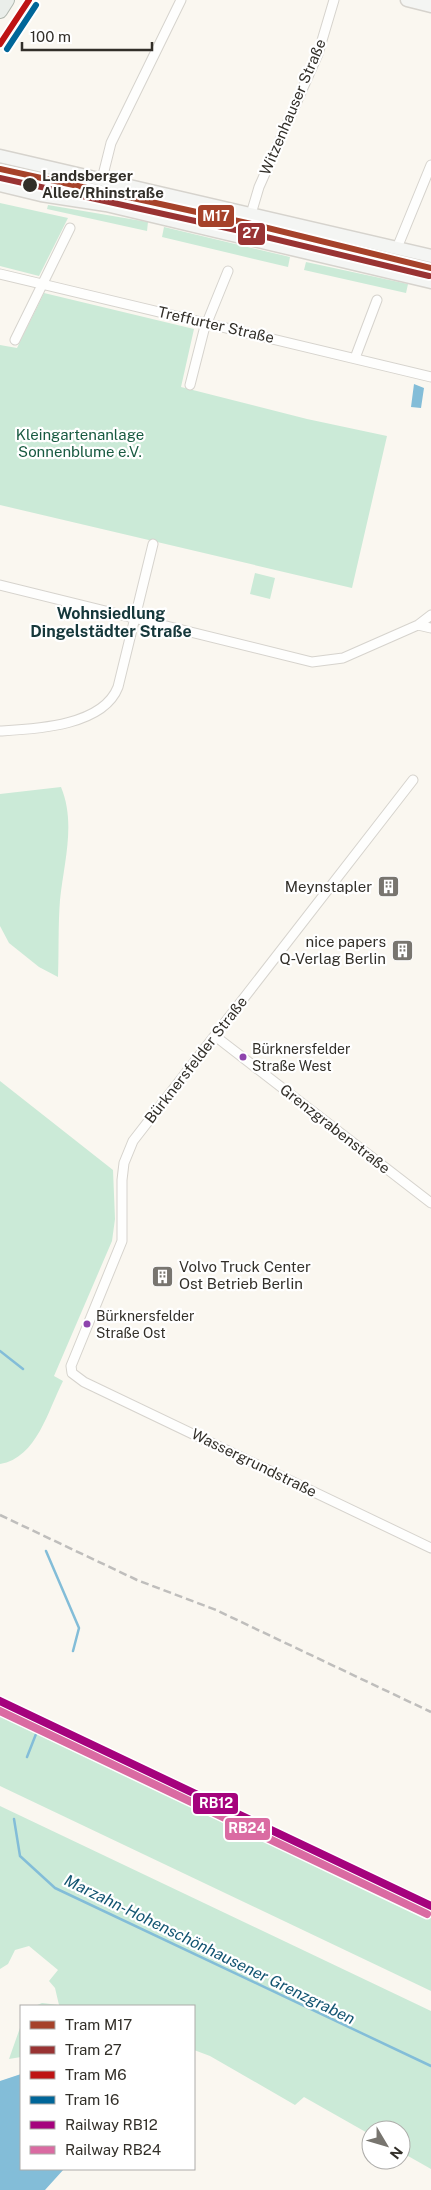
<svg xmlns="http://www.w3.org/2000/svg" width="431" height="2190" font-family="'Public Sans',sans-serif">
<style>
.green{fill:#cbead7}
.water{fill:#83bdd8}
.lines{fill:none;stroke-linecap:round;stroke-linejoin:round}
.stream{stroke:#83bdd8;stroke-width:2.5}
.street-casing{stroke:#d6d3cd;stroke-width:11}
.secondary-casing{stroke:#d6d3cd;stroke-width:15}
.primary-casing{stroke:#b1b8b0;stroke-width:16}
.street{stroke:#fefefd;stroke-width:9}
.secondary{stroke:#f4f5f3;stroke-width:12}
.primary{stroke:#eaeeea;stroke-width:14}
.rail{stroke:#bfbebc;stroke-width:2.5;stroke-dasharray:8 4;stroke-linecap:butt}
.rail-1-casing{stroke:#fff;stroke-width:11}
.rail-2-casing{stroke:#fff;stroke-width:11}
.rail-1{stroke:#a5027d;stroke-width:8}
.rail-2{stroke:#da6ba2;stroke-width:8}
.tram-1-casing{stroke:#fff;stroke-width:10}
.tram-2-casing{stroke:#fff;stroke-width:10}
.tram-3-casing{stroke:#fff;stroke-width:10}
.tram-4-casing{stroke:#fff;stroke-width:10}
.tram-1{stroke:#a6422a;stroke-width:6}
.tram-2{stroke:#933;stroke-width:6}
.tram-3{stroke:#be1414;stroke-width:6}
.tram-4{stroke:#069;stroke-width:6}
.stop-dot{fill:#322f29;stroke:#fff;stroke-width:2}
.bus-dot{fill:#8e44ad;stroke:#fff;stroke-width:2}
.labels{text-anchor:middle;stroke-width:4.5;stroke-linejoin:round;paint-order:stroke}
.bus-label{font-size:14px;fill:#322f29;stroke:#fff;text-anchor:start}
.street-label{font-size:15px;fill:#322f29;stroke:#fff}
.stop-label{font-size:15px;font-weight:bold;fill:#322f29;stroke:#fff;text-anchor:start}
.park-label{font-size:15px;fill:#185a41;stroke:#fff}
.poi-label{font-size:15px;fill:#322f29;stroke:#fff;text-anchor:end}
.neighbourhood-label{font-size:16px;font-weight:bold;fill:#16383b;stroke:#fff}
.water-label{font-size:16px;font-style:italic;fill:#125471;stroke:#fff}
.line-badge{stroke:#fff;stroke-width:2}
.badge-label{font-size:14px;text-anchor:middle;font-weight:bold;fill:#fff}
</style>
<rect width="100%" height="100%" fill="#faf7f0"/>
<!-- green -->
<path class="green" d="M50,172l381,88 -2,17 -384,-86z
M0,203l68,15 -29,58 -39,-10z
M48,205l100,17 -1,9 -100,-22z
M164,227l126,30 -2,10 -126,-30z
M306,262l102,22 -2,9 -102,-23z
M44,293l150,36 -13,58 126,32 80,17 -35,152 -352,-83v-160l17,3z
M255,573l20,5 -5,21 -20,-5z
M61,787c15,36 3,75 -1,113 -2,25 -1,51 -2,77l-19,-10 -30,-24 -9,-17v-132z
M0,1081l113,89 2,49 -3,22 -58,135 9,5c-15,29 -26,77 -63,83z
M0,1713l431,203v75l-431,-205z
M0,1806l431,205v158l-30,-17v-22h-30v5l-67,-38 -9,8 -85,-49 -16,-6v-44h-159l7,-3 17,2 -4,-17 -6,-7 9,-11 -29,-24 -14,4 -7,14 -8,5z
M21,2025v32l-12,2z"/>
<!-- water -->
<path class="water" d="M414,384l10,4 -3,20 -10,-1z
M21,2074v95h43l-19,21h-45v-109z"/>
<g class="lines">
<!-- stream -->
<path class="stream" d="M0,1351l23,18
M46,1551l33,77 -6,23
M27,1757l9,-23
M14,1819l6,37 35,32 376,178"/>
<defs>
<path id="street" d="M102,179l9,-36 70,-143
M251,214l8,-27 59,-133 16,-54
M397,248l34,-83
M0,274l431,103
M15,340l55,-112
M355,358l22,-58
M190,385l14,-55 24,-59
M0,585l312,77 31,-4 75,-33 13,-10
M418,625l13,3
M0,731c36,-2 103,-5 118,-44l35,-143
M413,780l-280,361 -9,22 -2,17v61l-51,125 1,7 12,9 347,166
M215,1036l216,167"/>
<path id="secondary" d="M407,0l24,6
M0,156l431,100
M0,185l41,10 65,10 325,77"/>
<path id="primary" d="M0,11l7,-11"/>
</defs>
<!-- street casing -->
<use href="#street" class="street-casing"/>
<!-- secondary casing -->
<use href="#secondary" class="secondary-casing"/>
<!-- primary casing -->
<use href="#primary" class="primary-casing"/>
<!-- street -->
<use href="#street" class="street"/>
<!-- secondary -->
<use href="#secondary" class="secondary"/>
<!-- primary -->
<use href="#primary" class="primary"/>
<!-- rail -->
<path class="rail" d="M0,1515l137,65 79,30 215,102"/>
<defs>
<path id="rail-1" d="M0,1701l431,205"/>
<path id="rail-2" d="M0,1711l427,203"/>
</defs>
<!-- rail-1 casing -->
<use href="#rail-1" class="rail-1-casing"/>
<!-- rail-2 casing -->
<use href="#rail-2" class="rail-2-casing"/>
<!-- rail-1 -->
<use href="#rail-1" class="rail-1"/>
<!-- rail-2 -->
<use href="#rail-2" class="rail-2"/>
<defs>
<path id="tram-1" d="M0,169l247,54 184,45"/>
<path id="tram-2" d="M0,178l245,54 184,44"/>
<path id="tram-3" d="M0,44l29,-44"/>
<path id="tram-4" d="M7,49l29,-44"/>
</defs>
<!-- tram-1 casing -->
<use href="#tram-1" class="tram-1-casing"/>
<!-- tram-2 casing -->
<use href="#tram-2" class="tram-2-casing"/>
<!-- tram-3 casing -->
<use href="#tram-3" class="tram-3-casing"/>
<!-- tram-4 casing -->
<use href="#tram-4" class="tram-4-casing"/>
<!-- tram-1 -->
<use href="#tram-1" class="tram-1"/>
<!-- tram-2 -->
<use href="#tram-2" class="tram-2"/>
<!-- tram-3 -->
<use href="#tram-3" class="tram-3"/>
<!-- tram-4 -->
<use href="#tram-4" class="tram-4"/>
</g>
<!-- icons -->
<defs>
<symbol id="building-square" viewBox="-11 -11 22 22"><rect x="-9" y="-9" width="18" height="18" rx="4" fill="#78756f" stroke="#fff"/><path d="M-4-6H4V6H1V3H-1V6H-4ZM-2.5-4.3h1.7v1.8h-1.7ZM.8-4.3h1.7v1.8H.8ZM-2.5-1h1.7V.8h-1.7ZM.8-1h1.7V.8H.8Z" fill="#fff"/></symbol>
</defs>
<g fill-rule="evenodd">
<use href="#building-square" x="376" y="874" width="25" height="25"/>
<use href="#building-square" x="390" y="938" width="25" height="25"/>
<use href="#building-square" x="150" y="1264" width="25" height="25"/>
</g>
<!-- markers -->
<circle class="stop-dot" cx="30" cy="185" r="8"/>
<g class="bus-dot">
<circle cx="243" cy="1057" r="4.5"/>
<circle cx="87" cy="1324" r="4.5"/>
</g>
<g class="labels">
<!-- bus labels -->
<g class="bus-label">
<text x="252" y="1054">Bürknersfelder<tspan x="252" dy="17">Straße West</tspan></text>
<text x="96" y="1321">Bürknersfelder<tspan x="96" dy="17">Straße Ost</tspan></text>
</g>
<!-- street labels -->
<g class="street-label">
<text transform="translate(293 107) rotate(-67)" y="5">Witzenhauser Straße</text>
<text transform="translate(216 325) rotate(13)" y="5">Treffurter Straße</text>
<text transform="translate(196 1060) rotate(-52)" y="5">Bürknersfelder Straße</text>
<text transform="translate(335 1129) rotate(38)" y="5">Grenzgrabenstraße</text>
<text transform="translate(254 1463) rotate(26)" y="5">Wassergrundstraße</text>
</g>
<!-- stop labels -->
<g class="stop-label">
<text x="42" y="181">Landsberger<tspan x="42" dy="17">Allee/Rhinstraße</tspan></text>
</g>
<!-- park labels -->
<g class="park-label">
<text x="80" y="440">Kleingartenanlage<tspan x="80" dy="17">Sonnenblume e.V.</tspan></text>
</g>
<!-- poi labels -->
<g class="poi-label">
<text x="372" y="892">Meynstapler</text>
<text x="386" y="947">nice papers<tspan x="386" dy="17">Q-Verlag Berlin</tspan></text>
<text x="179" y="1272" text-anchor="start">Volvo Truck Center<tspan x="179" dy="17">Ost Betrieb Berlin</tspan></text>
</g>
<!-- neighbourhood labels -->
<g class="neighbourhood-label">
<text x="111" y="619">Wohnsiedlung<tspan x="111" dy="18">Dingelstädter Straße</tspan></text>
</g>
<!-- water labels -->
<g class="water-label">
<text transform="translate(210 1949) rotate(26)" y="6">Marzahn-Hohenschönhausener Grenzgraben</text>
</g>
</g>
<g class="line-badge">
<rect x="197" y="204" width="38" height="24" rx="5" fill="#a6422a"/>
<rect x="237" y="222" width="29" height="24" rx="5" fill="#933"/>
<rect x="192" y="1792" width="47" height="23" rx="5" fill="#a5027d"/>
<rect x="224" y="1817" width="47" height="24" rx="5" fill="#da6ba2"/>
</g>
<g class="badge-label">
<text x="216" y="221">M17</text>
<text x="251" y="238">27</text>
<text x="216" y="1808">RB12</text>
<text x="247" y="1833">RB24</text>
</g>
<!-- legend -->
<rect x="20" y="2005" width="175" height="165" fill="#ffffff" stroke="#adaca9"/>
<rect x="30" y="2021" width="25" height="8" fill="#a6422a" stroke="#adaca9"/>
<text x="65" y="2030" font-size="15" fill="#322f29">Tram M17</text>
<rect x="30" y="2046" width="25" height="8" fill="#993333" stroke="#adaca9"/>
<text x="65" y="2055" font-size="15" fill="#322f29">Tram 27</text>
<rect x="30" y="2071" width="25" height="8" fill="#be1414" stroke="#adaca9"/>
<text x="65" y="2080" font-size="15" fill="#322f29">Tram M6</text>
<rect x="30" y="2096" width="25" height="8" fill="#006699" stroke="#adaca9"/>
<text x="65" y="2105" font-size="15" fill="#322f29">Tram 16</text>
<rect x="30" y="2121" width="25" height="8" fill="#a5027d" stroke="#adaca9"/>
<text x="65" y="2130" font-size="15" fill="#322f29">Railway RB12</text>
<rect x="30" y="2146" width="25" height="8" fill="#da6ba2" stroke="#adaca9"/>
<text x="65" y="2155" font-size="15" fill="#322f29">Railway RB24</text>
<!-- north arrow -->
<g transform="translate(386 2145) rotate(128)"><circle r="24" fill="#ffffff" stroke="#adaca9"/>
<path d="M0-4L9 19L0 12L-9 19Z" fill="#78756f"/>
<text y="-8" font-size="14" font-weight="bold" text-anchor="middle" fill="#322f29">N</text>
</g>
<!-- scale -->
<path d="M22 42v8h130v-8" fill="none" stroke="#322f29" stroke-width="2.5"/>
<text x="30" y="42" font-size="15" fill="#322f29" stroke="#ffffff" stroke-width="4" paint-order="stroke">100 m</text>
</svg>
